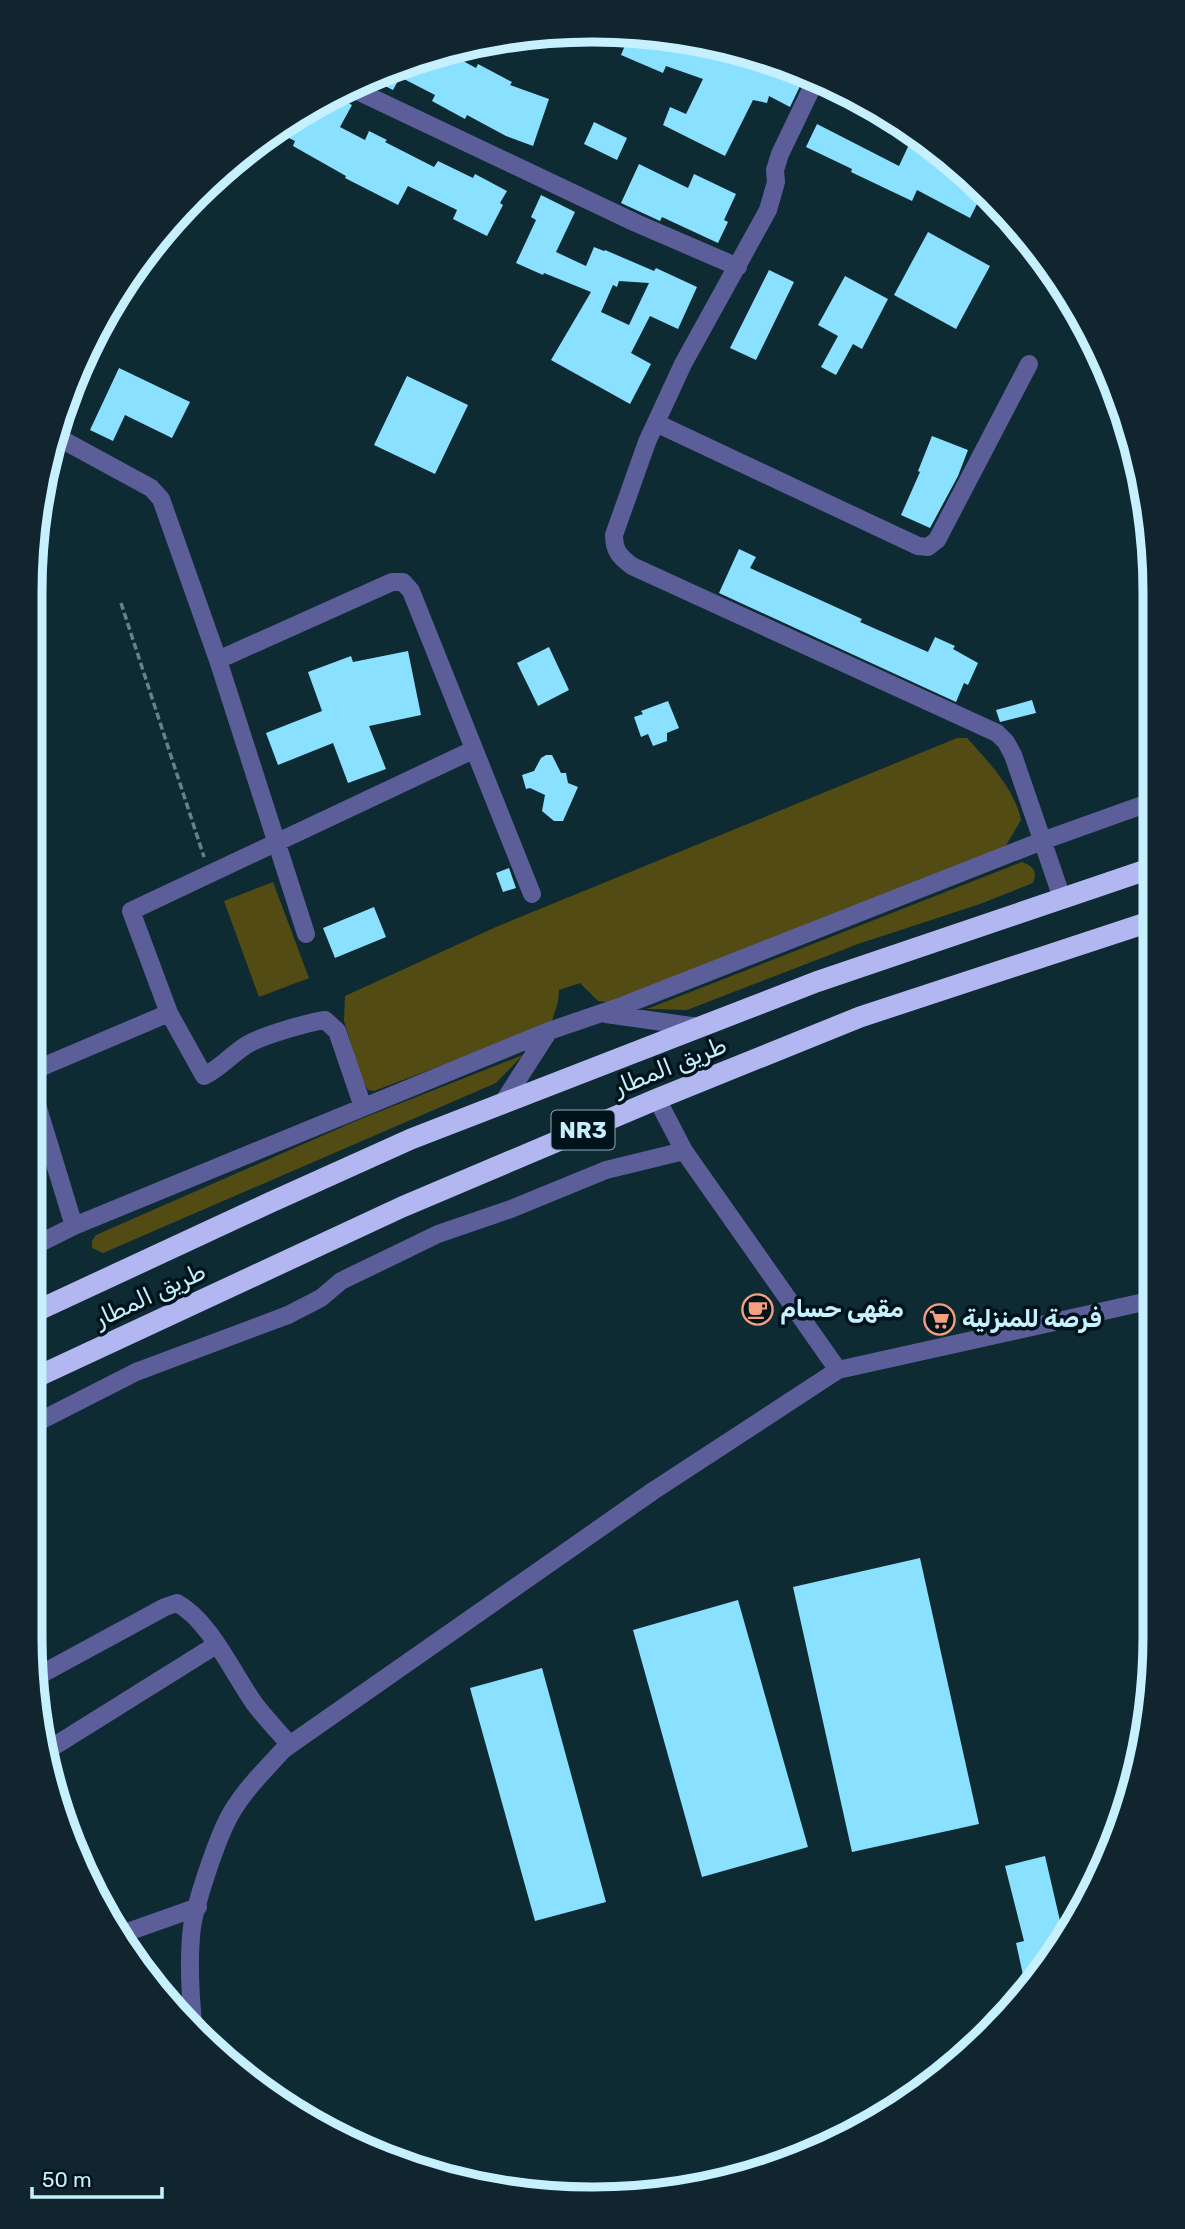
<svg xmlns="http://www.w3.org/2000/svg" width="1185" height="2229" font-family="Rubik,'Noto Sans Arabic',sans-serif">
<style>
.green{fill:#534b14}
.building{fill:#8ae1ff;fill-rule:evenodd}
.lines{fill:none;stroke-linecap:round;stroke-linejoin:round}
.path{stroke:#61838f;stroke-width:3.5;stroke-dasharray:7 3.5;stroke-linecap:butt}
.minor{stroke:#5c5e99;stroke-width:18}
.highway{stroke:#b2b6f1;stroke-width:21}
.labels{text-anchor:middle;stroke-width:7;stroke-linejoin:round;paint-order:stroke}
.shield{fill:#00131b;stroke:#8baebb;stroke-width:2}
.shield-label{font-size:23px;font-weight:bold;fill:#c7f0ff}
.street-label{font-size:24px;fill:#c7f0ff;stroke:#00131b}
.poi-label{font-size:24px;font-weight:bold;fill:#c7f0ff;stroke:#00131b;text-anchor:start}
.rim{fill:none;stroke:#c7f0ff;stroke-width:9}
</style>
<rect width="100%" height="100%" fill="#0e2a33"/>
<!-- green -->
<path class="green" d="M957,738h10c20,22 48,51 54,82l-17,29 -396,153 -10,-1 -18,-18 -21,7 -1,12 -7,22 -177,67 -6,-1 -7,-12 -17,-57 1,-25 151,-69z
M1022,862c11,4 16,9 11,21l-53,21 -122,40 -171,66 -40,-1z
M273,882l36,96 -50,19 -35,-96z
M523,1055l-27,28 -393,170 -11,-5v-7l4,-6 262,-115z"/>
<!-- building -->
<path class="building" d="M630,33l36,2 24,9 2,-3 47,11 -4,10 56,15 1,-2 11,5 -13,27 -21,-11 -2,7 -14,-3 -28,56 -62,-31 7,-18 16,7 17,-35 -37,-13 -3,7 -42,-18z
M452,48v7l24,13 2,-4 34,18 -2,3 39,14 -16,47 -27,-10 -39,-21 -2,4 -33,-18 3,-6 -35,-18 -7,13 -24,-12z
M332,95l20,10 -12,22 25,13 4,-9 18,9 -2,2 49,25 4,-6 35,17 2,-4 32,17 -7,12 3,2 -16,31 -34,-17 4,-9 -49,-24 -10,19 -53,-27 1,-2 -53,-30 2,-5 -20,-10z
M594,122l33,16 -10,22 -33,-16z
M817,124l82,42 14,-30 51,34 19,22 -13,26 -53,-28 -5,11 -61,-29 1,-3 -46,-22z
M639,164l49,24 6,-14 42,20 -12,26 4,2 -10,21 -56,-26 -2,4 -39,-18z
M541,195l34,17 -19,40 30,14 8,-19 10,4 1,-1 49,21 2,-3 41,19 -19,42 -28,-13 -19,37 20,11 -21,40 -79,-44 40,-68 -47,-19 -1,2 -27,-12 20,-43 -5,-3zM619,281l30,2 -20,42 -28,-13 12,-27 4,2z
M928,232l62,34 -34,63 -62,-34z
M769,270l25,12 -38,78 -26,-12z
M845,276l43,23 -26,50 -9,-5 -17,31 -15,-8 17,-31 -20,-11z
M119,368l71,34 -18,36 -47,-23 -12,26 -23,-11z
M407,376l61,29 -33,69 -61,-29z
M932,436l36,14 -10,26 -28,52 -29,-13 19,-43 -2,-1z
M739,549l17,8 -6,11 112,51 -2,3 68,30 7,-15 20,9 -2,3 25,14 -10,22 -4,-2 -8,19 -237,-109z
M549,647l20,43 -31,16 -21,-43z
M408,651l13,64 -52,11 17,43 -38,14 -15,-40 -55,22 -12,-32 56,-22 -14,-39 43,-16 2,6z
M1032,700l4,13 -36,9 -4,-12z
M668,701l11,27 -12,5v8l-14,5 -5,-12 -7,3 -7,-20 9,-3 -2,-3z
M546,755h6l9,18h5l2,10 10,4 -15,34h-9l-12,-10 3,-16 -15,-7 -4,1 -4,-14 12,-4 7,-13z
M509,868l7,20 -13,4 -7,-19z
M374,907l12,30 -51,21 -12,-30z
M920,1558l59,266 -127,28 -59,-265z
M738,1600l70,247 -106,30 -69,-247z
M542,1668l64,234 -71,19 -65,-233z
M1045,1856l19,82 -39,46 -9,-41 8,-2 -19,-75z"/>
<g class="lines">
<!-- path -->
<path class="path" d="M121,603l83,254"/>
<!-- minor -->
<path class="minor" d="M816,79l-36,75 -5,16 1,12 -8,28 -85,154 -36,78 -33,93c0,16 6,22 18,31l365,167 9,9 7,13 49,143
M347,86l289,137 102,44
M656,423l262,123 10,1 9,-7 92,-176
M61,439l90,49 10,11 57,161 88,274
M218,660l174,-78h11l8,9 121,303
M606,1014l93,13
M30,1072l139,-59
M30,1082l44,144
M657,1099l27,52 154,219
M502,1104l47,-73
M363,1107l-26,-76 -12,-11c-16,2 -68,17 -80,26 -15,10 -25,22 -41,30l-35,-63 -38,-102 342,-161
M30,1248l44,-22 475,-195 73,-25 420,-165 109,-39
M30,1426l106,-54 152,-57 33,-17 20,-17 97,-47 73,-25 95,-39 78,-19
M36,1677l129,-70 12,-4c32,17 56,70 77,100 11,15 24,28 36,42
M48,1750l168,-105
M122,1934l76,-27
M193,2023c-3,-32 -5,-64 -1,-96 4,-25 22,-78 33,-102 13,-29 38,-53 59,-76l369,-258 185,-121 315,-70"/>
<!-- highway -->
<path class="highway" d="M30,1314l239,-111 142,-64 405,-157 336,-114
M30,1380l372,-173 255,-108 203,-82 292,-96"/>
</g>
<!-- icons -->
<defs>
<symbol id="cafe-ring" viewBox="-11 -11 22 22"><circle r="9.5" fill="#00131b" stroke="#f2a081" stroke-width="1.5"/><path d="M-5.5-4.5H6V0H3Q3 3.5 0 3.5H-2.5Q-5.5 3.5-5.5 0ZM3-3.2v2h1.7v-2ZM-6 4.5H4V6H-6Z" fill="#f2a081"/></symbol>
<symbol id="supermarket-ring" viewBox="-11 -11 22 22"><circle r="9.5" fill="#00131b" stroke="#f2a081" stroke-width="1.5"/><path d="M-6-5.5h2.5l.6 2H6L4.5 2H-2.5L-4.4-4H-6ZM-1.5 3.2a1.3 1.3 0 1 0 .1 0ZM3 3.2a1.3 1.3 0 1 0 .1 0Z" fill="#f2a081"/></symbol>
</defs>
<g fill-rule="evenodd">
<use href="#cafe-ring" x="740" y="1292" width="35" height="35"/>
<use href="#supermarket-ring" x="922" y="1302" width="35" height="35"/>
</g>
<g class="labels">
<!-- shield labels -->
<rect class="shield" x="551.5" y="1110.5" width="63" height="39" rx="5"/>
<g class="shield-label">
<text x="583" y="1138">NR3</text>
</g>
<!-- street labels -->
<g class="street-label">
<text transform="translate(670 1066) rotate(-22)" y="8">طريق المطار</text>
<text transform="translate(150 1295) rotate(-25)" y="8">طريق المطار</text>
</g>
<!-- poi labels -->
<g class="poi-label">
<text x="780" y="1317">مقهى حسام</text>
<text x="962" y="1327">فرصة للمنزلية</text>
</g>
</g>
<!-- crop -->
<path d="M0 0H1185V2229H0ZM592 42H593A550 550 0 0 1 1143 592V1637A550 550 0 0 1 593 2187H592A550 550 0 0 1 42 1637V592A550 550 0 0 1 592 42Z" fill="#10252d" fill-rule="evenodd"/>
<path class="rim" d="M592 42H593A550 550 0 0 1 1143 592V1637A550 550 0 0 1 593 2187H592A550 550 0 0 1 42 1637V592A550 550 0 0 1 592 42Z"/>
<!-- scale -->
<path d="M32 2187v10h130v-10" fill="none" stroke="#c7f0ff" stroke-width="3.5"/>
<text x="42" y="2187" font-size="21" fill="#c7f0ff" stroke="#00131b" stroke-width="5" paint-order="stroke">50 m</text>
</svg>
